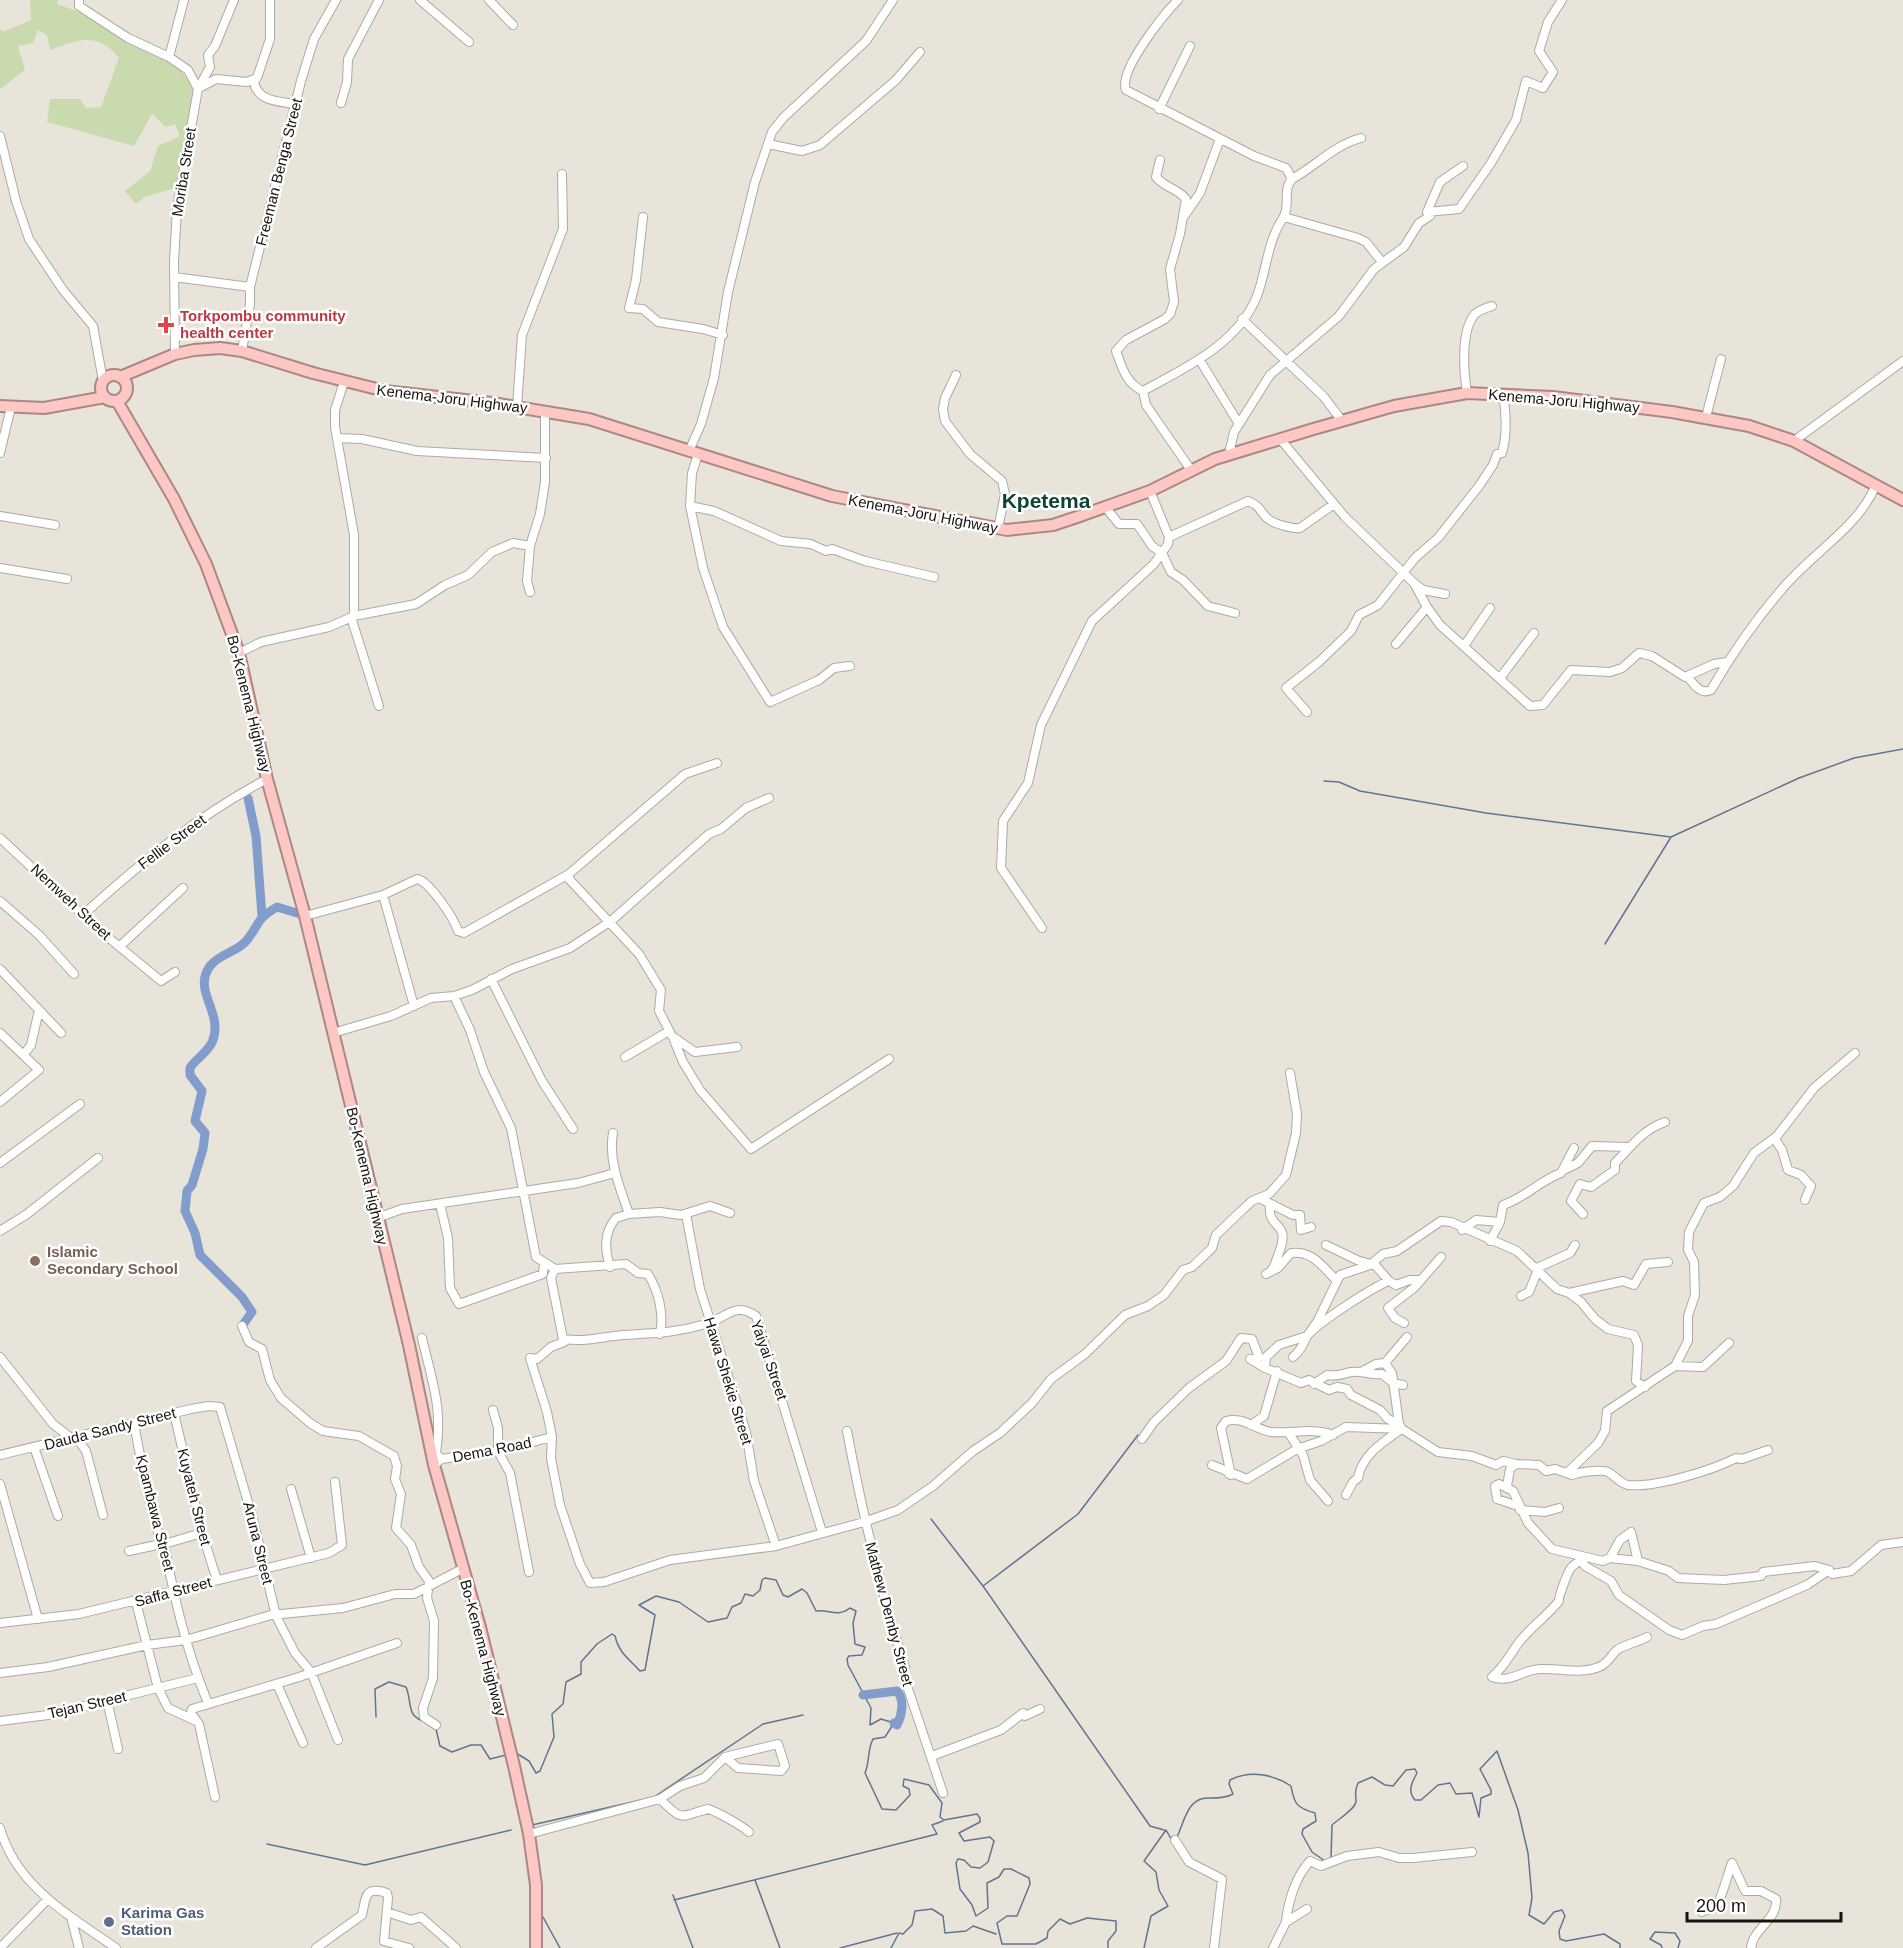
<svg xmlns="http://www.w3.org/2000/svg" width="1903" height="1948" font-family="Helvetica,sans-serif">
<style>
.green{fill:#c9dbae}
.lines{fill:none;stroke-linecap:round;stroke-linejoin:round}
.stream{stroke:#617494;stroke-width:1.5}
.river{stroke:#829dcc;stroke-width:9}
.minor-casing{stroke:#aeaaa0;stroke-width:10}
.highway-casing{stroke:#ac8884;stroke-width:14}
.minor{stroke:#fff;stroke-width:8}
.highway{stroke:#fdc7c3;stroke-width:10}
.health-dot{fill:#e0444e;stroke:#fff;stroke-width:2}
.education-dot{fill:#8d6e63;stroke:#fff;stroke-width:2}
.service-dot{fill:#5c6f8a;stroke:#fff;stroke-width:2}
.labels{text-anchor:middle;stroke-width:5;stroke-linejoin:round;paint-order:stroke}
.street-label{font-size:15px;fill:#151410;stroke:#fff}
.health-label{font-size:15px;font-weight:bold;fill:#be3a42;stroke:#fff;text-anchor:start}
.education-label{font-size:15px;font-weight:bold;fill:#785e54;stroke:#fff;text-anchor:start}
.service-label{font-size:15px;font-weight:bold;fill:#4e5e75;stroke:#fff;text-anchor:start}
.district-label{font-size:21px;font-weight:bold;fill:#0f4435;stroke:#fff}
</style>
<rect width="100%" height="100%" fill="#e9e4da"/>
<!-- green -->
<path class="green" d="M30,0h28l-1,4 33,12 88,52 17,19 -20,101 -30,9 -9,7 -11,-13 25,-20 8,-25 22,-10 -5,-12 -9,3 -14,-13 -18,32 -87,-24 3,-23h30l6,9 15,-1 18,-49c-21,-27 -41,-18 -69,-8l-3,-15 -9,-5 -5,13 -15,3 7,24 -25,19v-61l2,4 29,-12z"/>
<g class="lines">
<!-- stream -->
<path class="stream" d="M1324,781l15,1 21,9 126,22 185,24
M1605,944l66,-107 128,-59 55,-20 49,-9
M931,1519l52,67 167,240 14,4
M983,1586l95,-72 60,-79
M376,1717l-1,-28 14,-7 17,5c7,17 -1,30 21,35
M436,1729l4,17 12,6 19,-7h10l9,14 16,-4
M516,1753l13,8 7,12 4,-2 14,-34 -2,-23 11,-10 3,-22 15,-8v-12l16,-18 15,-10 3,2c4,17 14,23 25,35l5,-1 10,-55 -16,-10 17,-9 23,6 29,20 19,-4 5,-11 9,-4 4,-9 8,2 7,-6 2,-10 3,-2 11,2 7,15 5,2 14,-8 5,4 9,18c13,-2 21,7 34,-3l6,3 -3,12 2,21 10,3 -3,8 -13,1 -2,3 1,6 23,43 -1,17 11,-6 13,4 -9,14 -12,2c-6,12 -3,22 -8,34l17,36 14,1 14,-15 -1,-6 -6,-3 1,-7 25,6 13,18 -2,14 4,3 33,-6 3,4v4l-21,11 5,8 26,-4 4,4 -6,21 -8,6 -9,-1 -7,-7 -6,-1 -2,4 4,26 12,16 4,11 12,-8 -1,-25 12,-6 5,-8h7l18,9 1,6 -13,32h-10l-10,7 5,21h34l11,-6 1,-7 12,-12 10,5 17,-6 29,3v10l-8,10v7
M532,1825l122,-28 109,-73 40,-9
M1177,1837c8,-17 11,-41 33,-39 8,0 16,0 23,-4l-4,-10 1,-4c20,-10 43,-6 61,6 3,18 6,22 24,27l1,8 -13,8 -1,5 10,18 13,9
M267,1844l98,21 146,-35
M1331,1858l1,-33c5,-5 24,-16 24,-24 0,-7 -2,-10 2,-18l14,-6 13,8 8,1 13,-16 9,-1 2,4c-5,9 -10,18 -2,27h6l17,-15 12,-2 6,11 16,-1 7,24 2,-19 10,-4v-4l-11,-21 17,-18 21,59 10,43 4,45 -3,17 15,9 10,-12 8,-2 3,6 -6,15 1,8 6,2 38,-7 16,10v4
M755,1880l25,68
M673,1895l20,53
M674,1900l263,-66 -5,-9 11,-4
M543,1917l17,31
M840,1948l57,-15
M891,1948l8,-15 4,1 9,-9 3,-14 17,-2 11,7 2,17 21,-2 7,-5 23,8
M1144,1948l7,-32 17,-10 -9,-16 -3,-18 -12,-11 22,-31 8,14
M1662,1948l-1,-3 -11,-6 5,-7 20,1 5,8 -2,7"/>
<!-- river -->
<path class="river" d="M248,798l8,38 6,80
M242,1326l10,-14 -10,-15 -42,-42 -5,-22 -10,-22 2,-20 5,-6 11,-36 2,-16 -10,-12 7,-30 -12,-16v-7c6,-10 19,-16 23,-28 10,-29 -21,-49 -3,-74 10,-13 28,-14 37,-26 14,-18 8,-20 30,-33l20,6
M863,1695l34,-4c8,9 5,24 0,34l-3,-2"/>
<defs>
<path id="minor" d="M79,0v6l49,32 41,19 19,13 10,19
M420,0l49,42
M489,0l24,25
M169,57l15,-57
M254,82c4,20 24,19 41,22
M199,88l17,-9 31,3 10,-4 13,-39v-39
M341,103l6,-21 1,-23 31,-59
M1159,109l31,-63
M0,136l16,65 13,38 34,51 30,36 10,55
M768,144l34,7 18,-6 76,-65 24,-28
M1160,160l-4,17c9,11 21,11 30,22l-6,35 -10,35 4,33 -4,12 -5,5 -39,21 -10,11c6,16 10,33 27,40l3,14 45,65
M1292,179c24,-13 42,-34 69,-41
M1427,212l32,-3 32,-46 25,-43 10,-39 17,7 10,-16 -14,-21 9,-29 14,-22
M1185,215l15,-22 20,-54
M643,217l-7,63 -7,28 14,1 15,13 45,7 20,6
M1284,217l74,21 8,4 16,20
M174,277l76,10
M1242,319l82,78 18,24
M242,351l8,-47v-17l51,-206 13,-42 22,-39
M175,354l-1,-92 3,-54 21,-119 12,-22 -2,-12 7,-9 19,-46
M1199,359l40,65
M956,375l-11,23 -2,11 2,12 25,33 32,27 3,13 -7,35
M1143,391c42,-23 95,-47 114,-95 10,-27 10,-54 26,-78 8,-12 -1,-28 9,-39l-6,-11 -32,-12 -128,-66c-8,-19 38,-76 52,-90
M1467,393c-3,-20 -7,-62 8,-79 4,-4 11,-6 17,-8
M517,407l5,-72 41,-106 -1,-55
M1706,417l15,-58
M337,438l25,1 55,12 129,7
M1281,440l64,77 69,66 9,7 22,4
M1794,441l109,-80
M689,451l12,-27 13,-46 14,-86 27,-110 17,-50 11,-14 83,-77 27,-41
M0,453l11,-46
M698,454l-6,19 -2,33 13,62 20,59 47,75 49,-22 15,-12 16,-2
M1229,454l5,-22 36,-57 69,-59 35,-47 30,-22 15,-24 11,-7 -3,-4 13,-30 23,-16
M690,506l24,5 67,30 30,3 15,7 6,-2 33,12 69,16
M1106,508l13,16h18l15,22 10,7 9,19 12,8 25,26 27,7
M0,516l55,9
M1169,537l79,-36c14,6 10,9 20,18 6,5 25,10 32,9l34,-24
M0,568l67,11
M1414,583l13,24 13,18 90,81 13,-1 28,-35 39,2 12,-4 17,-15 13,3 33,21 29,-13 13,-2
M530,592l-3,-11 3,-35 10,-32 5,-32v-70
M354,616l62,-12 29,-19 23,-10 24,-23 21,-9 17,3
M351,617l28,89
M1396,644l31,-37
M1464,646l26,-38
M239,653l22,-11 68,-15 25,-11v-81l-19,-108v-17l9,-28
M1688,677c6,8 13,18 23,13 21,-36 45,-71 72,-102 29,-35 75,-60 93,-103
M1500,678l34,-45
M1307,712l-21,-24 34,-27 31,-30 8,-16 19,-10 37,-47 23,-20 41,-52 14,-21 4,-11 5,-1c5,-18 4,-41 1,-59
M717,763l-32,11 -116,100v5l70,75 22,36 -2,21 13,25 23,16 42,-5
M0,838l98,91 63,52 14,-9
M383,895l31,111
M0,901l39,34 35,39
M83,915c57,-52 116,-100 184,-136
M305,916l78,-21 34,-16c12,2 37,39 41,52l6,2 105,-59
M1042,928l-41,-60 2,-47 25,-38 13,-58 51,-104 62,-57 14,-20 1,-7 -19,-46
M120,946l63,-58
M0,969l61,64
M491,979l51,102 31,48
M454,996l16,34 14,42 27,56 25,129 19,12 71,-5 12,9 10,1c11,18 16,40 12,60
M0,1033l39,37 -39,32
M333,1033l58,-17 40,-18 23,-2 18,-6 40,-21 58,-21 41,-27 98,-87 12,-5 25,-21 23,-10
M674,1040l9,22 17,28 51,59 138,-90
M24,1054l7,-9 8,-35
M625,1057l44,-26
M613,1133c-5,27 7,55 16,81l31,-2 21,3 29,-9 20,7
M1774,1138l8,12 6,20 13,5 10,11 -6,14
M0,1163l80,-59
M1564,1170l14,-7 14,-17 35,1
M1261,1199l32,16h7l1,15 10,-3
M440,1204l8,34 2,50 9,16 84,-30 1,-11
M1270,1205c-3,28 24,13 7,53 -2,5 -2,8 -6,13
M686,1214l14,75 46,143 8,49 22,65
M1583,1214l-12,-13 9,-17 11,3 24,-17v-7c16,-16 27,-33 50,-41
M377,1218l25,-9 176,-26 37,-10
M1462,1230l14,-10 24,2
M0,1231l27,-17 71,-56
M1490,1241l10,-19 3,-17c22,-7 36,-24 58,-32l13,-25
M1326,1245l31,15 19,6 13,15
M610,1267c-5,-17 -7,-34 6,-49l13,-4
M555,1269l-4,9 12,61
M1266,1274l12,-6 13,-15c21,-3 31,13 45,27
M1569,1293l54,-12 11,4 12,-21 22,-2
M1521,1296l8,-4 10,-25 31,-14 5,-8
M1404,1323l-9,-5 -7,-10 27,-21 26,-30
M242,1326l7,16 13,7 8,31 11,18 29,25 13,8 36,5 35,20 3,10 -2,13 6,15 -5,34 15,17 8,22 10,14 -2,17 7,23 -1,57 -10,30 1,9 12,8
M422,1338c10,43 21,70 14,115l5,6
M0,1357l53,67 18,14
M1293,1357c10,-8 9,-13 15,-22 11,-13 65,-48 81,-54l7,4 14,-5h9
M1250,1359l15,9 36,15 8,-3 20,10 8,-3 10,2 4,6 29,15 8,9 11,5 3,5
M1675,1366l28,1 26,-24
M1265,1368l1,-11 13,-12 28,-9 10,-14 23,-47 30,-10 13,-11 14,-3 44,-30 10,1 66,29 40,38 12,4 12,9 14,17 13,10 26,6 4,10 -2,36 9,6
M1361,1372l15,-8 9,-1
M1314,1384l13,-9c11,2 14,-1 24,-3 11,-2 21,4 31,2l11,9 10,2
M493,1410l5,18v23l12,22 19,99
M174,1413l28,120 15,47
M134,1424l14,72 13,48h3c11,57 22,106 44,159
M1399,1424l-7,-51 -7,-10 22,-26
M1251,1425l13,-9 13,-45
M847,1431c15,80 33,158 58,236l-2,7 40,119
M1288,1432l15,23 7,25 18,21
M76,1437l10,14 17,64
M1142,1439l12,-17 35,-34 37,-27 15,-23 11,1 7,18 -7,3
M34,1447l24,69
M0,1455l191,-46 18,-3 11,1 33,112 23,97 19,37 16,19 27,68
M437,1463l4,-4 57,-8 54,-14
M1516,1464l23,1 7,6 9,-2 17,6c7,-3 30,-6 36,-3 7,4 13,12 20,13 27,3 85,-15 108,-27l6,1 26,-9
M1212,1465l35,14 50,-30 24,-8 25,-14 56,2 36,23 34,4 24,9 7,-4 13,3 -6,5 -3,17
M1568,1472l30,-29 7,-12 2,-20 68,-45 13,-25v-25l7,-21 -1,-33 -6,-12 1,-18 15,-29 16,-6 13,-11 21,-33 23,-17 37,-48 41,-35
M1229,1474l2,1 -10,-47 5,-7c17,-5 28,8 45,11 20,2 43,-5 62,3
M0,1484l38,135
M291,1489l20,69
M1346,1495l7,-13 5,-4c4,-23 24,-35 42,-48
M1518,1506l-21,-7 -2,-13 4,-2 14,7 15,32 24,26 51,12 7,-3 28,3 31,10 9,7 46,2 37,-4 2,-4 52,-6 14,4
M1520,1510l25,2 14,-4
M822,1532l-66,-216c-22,-15 -29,2 -50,8 -31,9 -52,9 -83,11 -23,2 -35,7 -60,4l1,3 -13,5 -14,12 -7,-1 17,54 5,25 -1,21 9,47 20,59 10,19 14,-1 66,-22 106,-14 88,-24 34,-12 35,-24 40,-35 27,-18 32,-30 19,-24 34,-25 40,-39 23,-9 16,-11 19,-25 9,-3 20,-19 4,-13 23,-22 13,-12 17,-7 17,-19 10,-42 1,-19 -7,-41
M164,1544l38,-11
M129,1551l32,-7
M1582,1557c-3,6 -7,6 -11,11 -3,3 -13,30 -12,33 -13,16 -27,25 -39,40 -10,13 -15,25 -28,36 19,7 31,-8 49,-8 19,-1 42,6 60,-3 8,-4 10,-11 16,-16 8,-6 22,-8 30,-13
M1579,1558l6,8 26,15 8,14 50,35 13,5 21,-9 13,-2 91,-39 22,-15
M1610,1558l10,-18 11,-8 7,29
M1832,1574l19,-3 30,-26 22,-3
M136,1602l22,86 10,20 26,12
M0,1623l79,-9 250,-61 13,-8 -7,-63
M0,1673l48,-6 99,-22 39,-5 85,-25 72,-7 52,-14h19l48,-25
M277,1684l26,59
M107,1700l11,49
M0,1721l48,-6 150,-37
M932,1756l69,-26 22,-17 2,3 15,-7
M215,1797l-16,-73 -8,-11 1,-4 107,-32 98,-34
M660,1799c24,24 20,17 48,10 10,3 34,17 41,23
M0,1828c16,58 70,88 116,120
M529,1834l131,-35 20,-13 24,-8 21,-21 53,-13 7,22 -4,5 -43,-3 -13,-11
M1175,1840l14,22 33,17 -8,69
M387,1912l24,8 10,-3 35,31
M1702,1912c4,-2 11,-3 14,-6 5,-4 12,-34 16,-43l13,28h16l15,8c2,21 -23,29 -25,49
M71,1917l8,31
M1286,1922c2,-21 10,-46 24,-61l11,5 26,-10 32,-4 20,6h14l59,-6
M0,1948l47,-48
M316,1948l46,-33c4,-16 1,-30 25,-22l1,5 -4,43 25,7
M1273,1948l13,-26 21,-13"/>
<path id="highway" d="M101 388a13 13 0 1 1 26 0a13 13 0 1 1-26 0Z
M120,377l55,-23 19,-4 26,-2 22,3 71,22 72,18 107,12 97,16 243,77 175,34 46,-5 24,-8 73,-26 65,-32 95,-29 84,-24 73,-13 86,4 119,15 77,14 45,15 109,59
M117,401l57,98 32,65 33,89 28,126 38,137 104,429 25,120 46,162 34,139 15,68 7,51v63
M0,406l44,2 61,-11"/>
</defs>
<!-- minor casing -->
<use href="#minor" class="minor-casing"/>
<!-- highway casing -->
<use href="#highway" class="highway-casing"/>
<!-- minor -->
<use href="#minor" class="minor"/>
<!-- highway -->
<use href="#highway" class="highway"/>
</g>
<!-- markers -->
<path class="health-dot" d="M163 316h6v6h6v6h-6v6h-6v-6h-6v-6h6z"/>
<circle class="education-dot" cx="35" cy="1261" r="6"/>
<circle class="service-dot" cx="109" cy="1922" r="6"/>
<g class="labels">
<!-- street labels -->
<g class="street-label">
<text transform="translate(184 172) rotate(-81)" y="5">Moriba Street</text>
<text transform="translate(279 172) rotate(-76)" y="5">Freeman Benga Street</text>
<text transform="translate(452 399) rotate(7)" y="5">Kenema-Joru Highway</text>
<text transform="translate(1564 401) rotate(5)" y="5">Kenema-Joru Highway</text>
<text transform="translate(923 514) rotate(11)" y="5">Kenema-Joru Highway</text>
<text transform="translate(249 704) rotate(76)" y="5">Bo-Kenema Highway</text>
<text transform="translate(172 842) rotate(-37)" y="5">Fellie Street</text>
<text transform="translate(71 902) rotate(43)" y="5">Nemweh Street</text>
<text transform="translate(367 1176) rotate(77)" y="5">Bo-Kenema Highway</text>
<text transform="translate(769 1360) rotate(71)" y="5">Yaiyai Street</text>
<text transform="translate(728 1381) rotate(73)" y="5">Hawa Shekie Street</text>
<text transform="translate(110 1429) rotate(-14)" y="5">Dauda Sandy Street</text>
<text transform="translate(492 1450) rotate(-11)" y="5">Dema Road</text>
<text transform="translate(194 1497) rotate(76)" y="5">Kuyateh Street</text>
<text transform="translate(155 1513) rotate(76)" y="5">Kpambawa Street</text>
<text transform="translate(258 1543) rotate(76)" y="5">Aruna Street</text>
<text transform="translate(173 1592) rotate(-15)" y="5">Saffa Street</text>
<text transform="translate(889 1614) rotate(75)" y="5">Mathew Demby Street</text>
<text transform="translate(483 1648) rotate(75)" y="5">Bo-Kenema Highway</text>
<text transform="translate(87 1705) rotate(-13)" y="5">Tejan Street</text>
</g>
<!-- health labels -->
<g class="health-label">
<text x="180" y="321">Torkpombu community<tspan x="180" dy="17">health center</tspan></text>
</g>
<!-- education labels -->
<g class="education-label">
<text x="47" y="1257">Islamic<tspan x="47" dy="17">Secondary School</tspan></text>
</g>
<!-- service labels -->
<g class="service-label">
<text x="121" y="1918">Karima Gas<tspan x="121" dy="17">Station</tspan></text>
</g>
<!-- district labels -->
<g class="district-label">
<text x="1046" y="508">Kpetema</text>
</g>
</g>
<!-- scale -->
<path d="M1687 1912v9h154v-9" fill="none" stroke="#151410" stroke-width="3"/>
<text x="1696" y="1912" font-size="18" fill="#151410" stroke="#ffffff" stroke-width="4.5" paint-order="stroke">200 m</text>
</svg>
